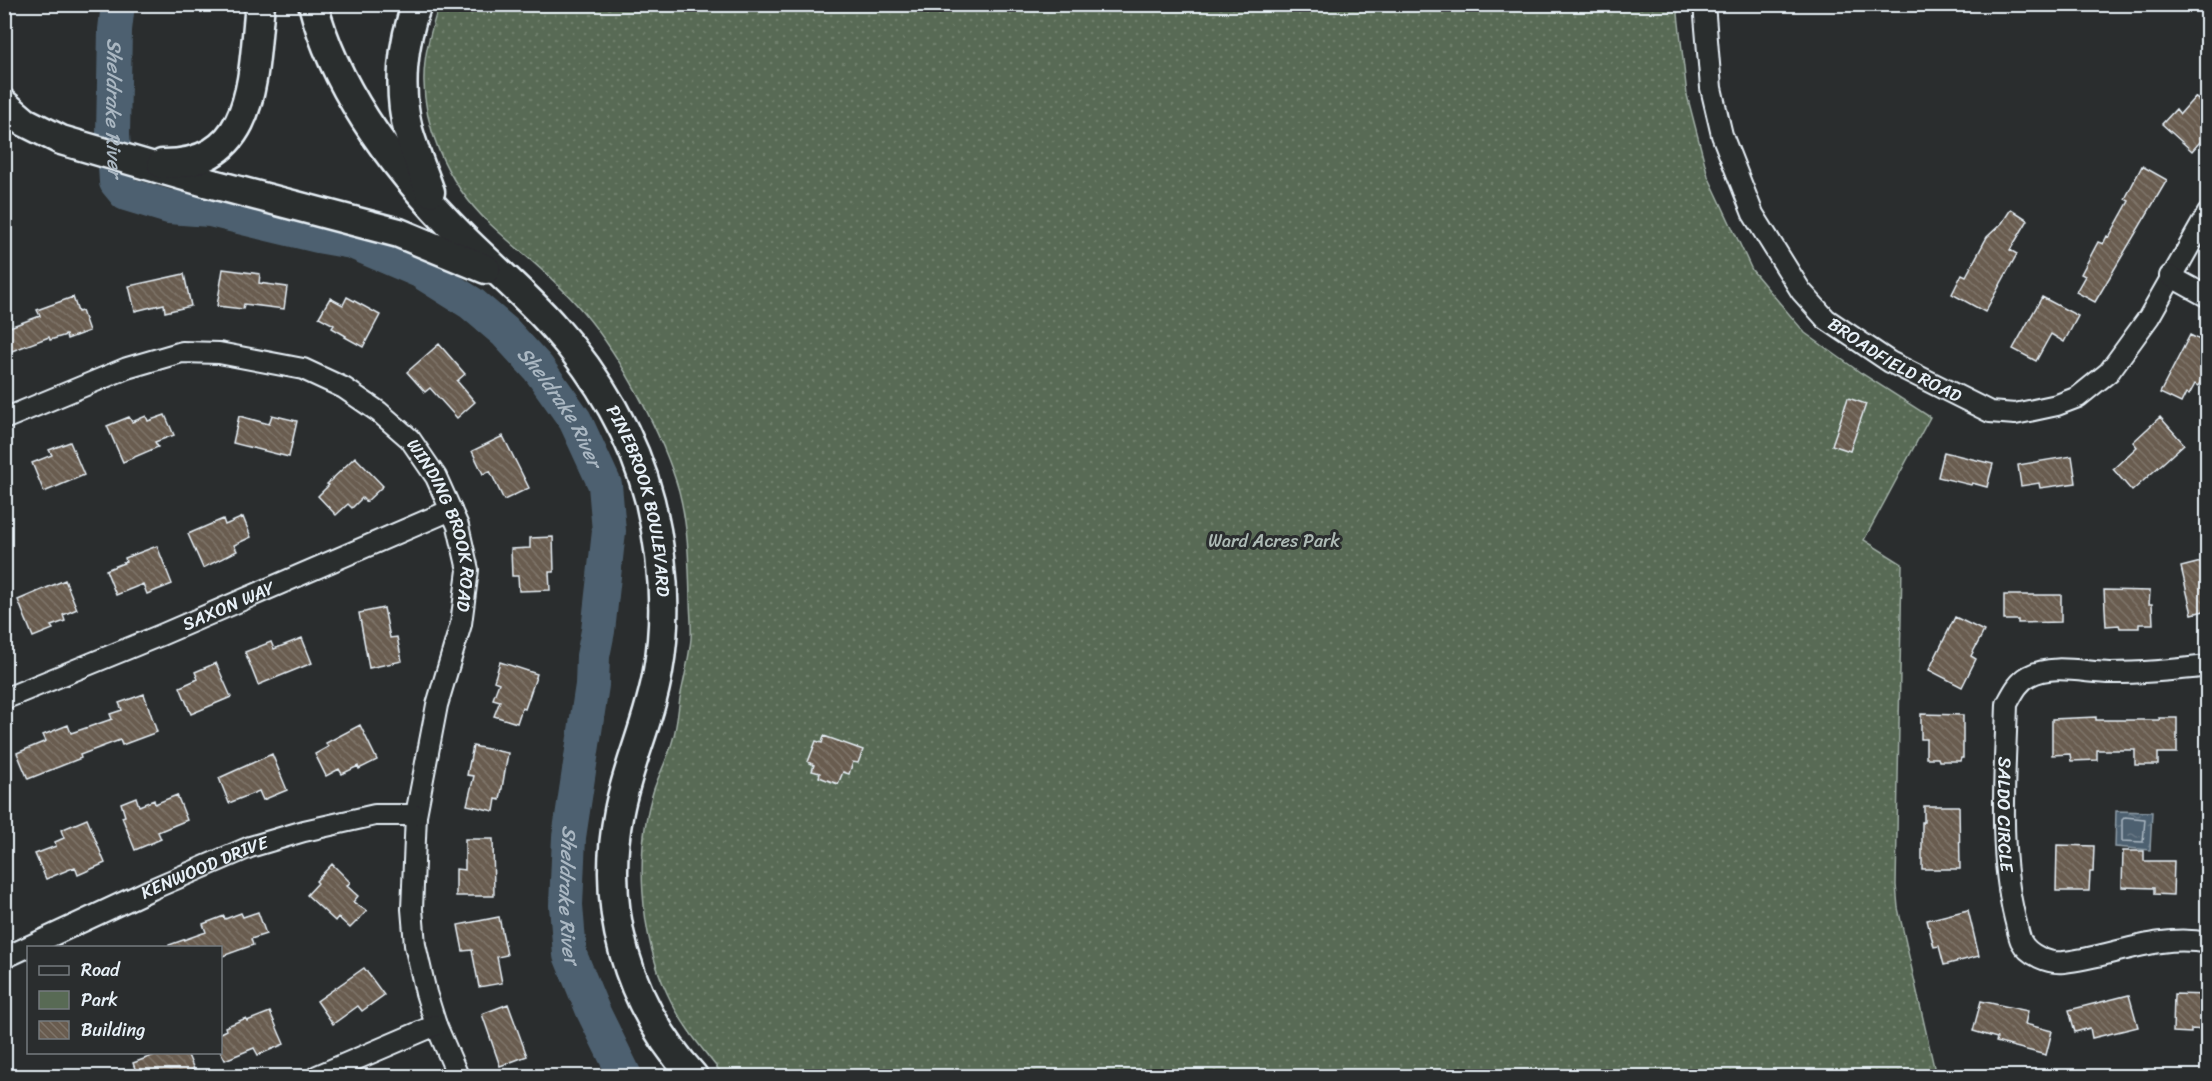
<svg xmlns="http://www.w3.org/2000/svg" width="2212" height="1081" font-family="Sriracha,sans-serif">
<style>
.green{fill:url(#green-dots);stroke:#a0aea6;stroke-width:1.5}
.water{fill:url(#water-ripples);stroke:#8c9ba6;stroke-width:1.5}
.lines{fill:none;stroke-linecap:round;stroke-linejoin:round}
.shore{stroke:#aab7c2;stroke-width:1.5}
.river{stroke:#4e6170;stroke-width:34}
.building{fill:url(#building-back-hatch);stroke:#e8f1f8;stroke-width:1.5}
.street-casing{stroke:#e8f1f8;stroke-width:24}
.secondary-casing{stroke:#e8f1f8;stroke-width:33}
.street{stroke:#2a2d2e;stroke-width:20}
.secondary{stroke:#2a2d2e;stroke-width:28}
.labels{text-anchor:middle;stroke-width:6;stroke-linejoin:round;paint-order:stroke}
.street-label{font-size:18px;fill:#e8f1f8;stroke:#2a2d2e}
.park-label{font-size:18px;fill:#aebbb6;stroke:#2a2d2e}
.water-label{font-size:20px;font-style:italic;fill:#aab7c2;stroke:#2a2d2e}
</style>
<defs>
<pattern id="green-dots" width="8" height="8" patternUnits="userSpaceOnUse" patternTransform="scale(1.5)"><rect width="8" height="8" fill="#586a54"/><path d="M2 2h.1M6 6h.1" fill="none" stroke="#70806d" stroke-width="1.8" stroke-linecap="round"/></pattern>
<pattern id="water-ripples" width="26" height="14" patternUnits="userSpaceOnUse" patternTransform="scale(1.5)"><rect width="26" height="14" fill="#4e6170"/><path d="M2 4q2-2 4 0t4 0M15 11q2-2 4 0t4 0" fill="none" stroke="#687885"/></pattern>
<pattern id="building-back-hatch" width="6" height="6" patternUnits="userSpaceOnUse" patternTransform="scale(1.5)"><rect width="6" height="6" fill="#695c4f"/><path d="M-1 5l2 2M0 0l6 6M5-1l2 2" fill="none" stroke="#7e7469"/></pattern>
</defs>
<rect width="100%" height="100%" fill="#2a2d2e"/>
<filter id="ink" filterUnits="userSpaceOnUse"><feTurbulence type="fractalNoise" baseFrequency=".0167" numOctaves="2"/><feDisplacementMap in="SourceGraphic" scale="12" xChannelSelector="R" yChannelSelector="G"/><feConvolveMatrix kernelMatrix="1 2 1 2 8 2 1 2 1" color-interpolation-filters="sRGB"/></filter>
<g filter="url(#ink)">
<!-- green -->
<path class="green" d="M439,5h1238l10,90 21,81 44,94 53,63 56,40 69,44 -66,123 38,24 -6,321 2,23 38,168h-1212c-21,-26 -43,-52 -57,-83 -27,-58 -33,-143 -13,-204 6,-17 15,-33 19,-50 4,-13 5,-28 7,-41 4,-19 9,-39 11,-59 1,-13 -1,-28 -1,-41 -1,-36 -2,-72 -11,-107 -16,-56 -57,-133 -95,-178 -28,-34 -63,-60 -95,-90 -42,-40 -71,-102 -64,-161 2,-20 8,-38 14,-57z"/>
<!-- water -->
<path class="water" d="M2116,811l36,1 -2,38 -35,-3z"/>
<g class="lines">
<!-- shore -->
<path class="shore" d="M2125,817l20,2 -2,23 -21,-1v-21z"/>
<!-- river -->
<path class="river" id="s1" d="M118,4l-3,26 -2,104 3,48 10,12 43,13 41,3 108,26 34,6 68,29 51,32 34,29 33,36 37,52 30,65 4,46 -11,100 -5,25 -1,29 -23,152 -3,68 4,50 23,56 32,65"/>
</g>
<!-- building -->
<path class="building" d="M2208,90v43l-16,18 -30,-27 14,-15 4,5 15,-17 3,3z
M2142,166l25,14 -72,122 -19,-10 9,-16 -4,-2 17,-32 5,2 4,-8 2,1 20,-36 -4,-2z
M2011,209l17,11 -18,30 7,4 -32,58 -33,-18 10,-20 4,2 21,-39 15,-14z
M223,269l37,5 -1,9 28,4 -3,22 -40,-5 -1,5 -26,-3z
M184,274l7,32 -26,6 -1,-8 -29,7 -6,-25z
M73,297l5,15 4,-1 7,20 -22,8 -1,-4 -16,5 -1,-3 -45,17v-25l36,-13 -3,-6z
M347,297l33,18 -17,32 -18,-10 1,-1 -14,-8 2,-3 -15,-8 11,-19 13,7z
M2042,297l36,19 -14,26 -13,-8 -15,27 -23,-12z
M2190,335l18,9v25l-10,17 -3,-2 -6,11 -3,-2 -5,10 -21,-10z
M439,344l26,30 -8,7 18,21 -18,16 -27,-30 -5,4 -18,-20z
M1848,398l18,6 -16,47 -18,-6z
M165,415l9,20 -19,7 3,5 -35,15 -16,-36 22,-9 3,5 14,-6 2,5z
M272,415l25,6 -8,36 -56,-14 6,-27 30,8z
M2160,417l24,27 -52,47 -19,-22 24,-22 -4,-5z
M503,436l26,52 -25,12 -14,-29 -7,3 -11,-23z
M70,442l14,33 -40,17 -12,-29 20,-8 -3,-5z
M1944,452l49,12 -6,23 -15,-4 -1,2 -33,-8z
M2072,456l4,27 -36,5 -1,-5 -18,3 -3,-21z
M355,457l28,29 -17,16 -4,-4 -10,10 -4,-4 -12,11 -18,-19 11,-11 -2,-1z
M243,517l8,20 -17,8 3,6 -34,17 -15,-34 35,-15 2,6z
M553,537l1,35h-5l1,18 -31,1 -1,-15h-6l-1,-27 19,-1v-10z
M157,546l15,38 -25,10 -4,-10 -27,11 -10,-25 20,-8 -1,-4z
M2205,561l3,9v40l-16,4 -11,-47z
M65,580l12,29 -14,6 2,6 -14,5 2,3 -20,8 -15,-37z
M2104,590l46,1 -1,13h3l1,20h-14v4h-19l-1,-3 -13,1z
M2004,595h57v27l-43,1v-3h-14z
M384,608l6,30 7,-1 5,24 -33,7 -10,-55z
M1955,617l29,14 -13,25 5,3 -14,28 -33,-17z
M302,638l10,25 -54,22 -13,-33 26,-10 3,7z
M500,662l37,12 -12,35 -3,-1 -5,15 -23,-7 6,-15 -7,-2 6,-16 -5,-2z
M216,663l15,34 -40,17 -11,-27 18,-8 -3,-7z
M144,694l13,38 -35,13 -2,-5 -40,15 1,3 -53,21 -11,-26 29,-12 -3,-6 25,-10 3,8 41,-14 -2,-5 12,-4 -3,-7z
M1921,714l42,1v43h-2l-1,3h-21l-1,-3h-12v-19h-5z
M2096,717v3h64l-1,-2h18v35h-19v12h-23v-15h-38v10l-26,1 -1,-7 -18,1v-36z
M360,725l17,35 -18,9 -1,-3 -16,8 -3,-5 -13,7 -11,-22 13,-7 -2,-4z
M824,736l39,14 -5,13 -5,-1 -4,12 -6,-2 -5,12 -19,-7 1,-4 -8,-2 2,-6 -6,-3 8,-21 6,2z
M473,746l35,7 -8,47 -4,-1 -2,12 -27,-6 7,-29 -7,-1z
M272,754l15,36 -24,10 -4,-9 -30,12 -10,-25z
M177,795l10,25 -29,12 3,7 -26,11 -13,-33 3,-1 -4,-13 15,-6 3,9 15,-6 1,4z
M1924,806h35l1,63h-38v-47h2z
M87,819l18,44 -27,12 -3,-8 -29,12 -11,-25 21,-8 -1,-4 9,-4 -3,-8z
M465,839h28l1,57h-38v-27l9,1z
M2057,845l37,1 -1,26h-3l-1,19h-33z
M2123,851h21v10h30l-1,34 -19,-1v-6l-32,-1z
M332,864l18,18 -3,4 11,10 -5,6 14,9 -17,17 -12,-11 -3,4 -28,-26 11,-12 -2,-2z
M1968,910l11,46 -35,9 -5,-19 -5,1 -7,-27z
M258,912l8,22 -15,5 2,6 -33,12v-9h-51v-3l37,-13 -3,-8 21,-8 1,3 16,-6 2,4z
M499,917l8,38 -10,2 5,26 -23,4 -7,-37 -9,1 -5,-26z
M364,968l20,27 -22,16 -4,-5 -25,18 -16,-23z
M2174,994l34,1v35l-17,-1v4l-18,-1z
M2129,995l9,32 -46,11 -2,-10 -15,4 -6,-22z
M1981,1001l47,10 -3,13 27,7 -6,24 -50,-13 1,-4 -24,-7z
M508,1004l19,52 -27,10 -18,-52z
M270,1012l14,32 -26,11 -4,-7 -29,12 -5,-10v-17l6,-3 -1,-3 21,-9 1,3z
M160,1053h27l7,16 -18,8h-38l-5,-14z"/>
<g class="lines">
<defs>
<g id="street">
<path id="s2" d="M1704,4l7,84 11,47 31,79 48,77 25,28 64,43 100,50 25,2 42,-9 21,-8 31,-25 40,-55 59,-104"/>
<path d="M2170,276l38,21"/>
<path id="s3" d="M4,419l123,-51 55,-16 37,1 84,16 41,19 35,24 31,27 26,38 22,49 10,44 -7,54 -24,81 -21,110 -4,94 3,36 11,48 10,32 22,51"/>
<path id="s4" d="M2208,666c-32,4 -65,7 -97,7 -25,0 -58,-10 -82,3 -11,6 -16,17 -22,28 -2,71 -9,146 8,215 2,7 3,15 6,22 7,14 28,23 43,21 49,-5 92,-29 144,-19"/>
<path id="s5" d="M4,699l157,-64 290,-125"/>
<path id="s6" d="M4,958l148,-69 98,-42 54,-16 71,-16h41"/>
<path d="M317,1076l119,-51"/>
</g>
<g id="secondary">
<path id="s7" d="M313,4c23,89 86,170 150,234 30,30 63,57 91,89 44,49 80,110 96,174 13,55 18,114 8,170 -8,49 -30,93 -39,140 -19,98 8,192 74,265"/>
<path d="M417,4c-15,39 -19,86 -9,126 6,21 15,42 22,62"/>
<path d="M4,104l21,18 36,18 148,43 190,50 87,36"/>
<path d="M162,164c96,1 90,-89 98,-160"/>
</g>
</defs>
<!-- street casing -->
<use href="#street" class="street-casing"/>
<!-- secondary casing -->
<use href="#secondary" class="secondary-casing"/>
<!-- street -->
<use href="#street" class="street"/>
<!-- secondary -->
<use href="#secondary" class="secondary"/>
</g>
</g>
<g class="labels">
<!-- street labels -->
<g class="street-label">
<text dy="6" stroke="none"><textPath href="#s2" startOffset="426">BROADFIELD ROAD</textPath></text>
<text dy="6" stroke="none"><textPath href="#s7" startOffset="606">PINEBROOK BOULEVARD</textPath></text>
<text dy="6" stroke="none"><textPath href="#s3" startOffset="536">WINDING BROOK ROAD</textPath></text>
<text dy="6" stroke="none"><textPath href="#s5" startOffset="243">SAXON WAY</textPath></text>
<text dy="6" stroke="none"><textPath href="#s4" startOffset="327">SALDO CIRCLE</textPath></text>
<text dy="6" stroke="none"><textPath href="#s6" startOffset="220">KENWOOD DRIVE</textPath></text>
</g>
<!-- park labels -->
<g class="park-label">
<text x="1274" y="547">Ward Acres Park</text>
</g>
<!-- water labels -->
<g class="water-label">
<text dy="7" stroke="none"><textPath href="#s1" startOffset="104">Sheldrake River</textPath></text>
<text dy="7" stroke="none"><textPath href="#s1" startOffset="698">Sheldrake River</textPath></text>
<text dy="7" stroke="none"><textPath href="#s1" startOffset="1202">Sheldrake River</textPath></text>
</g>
</g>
<!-- margin -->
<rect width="2212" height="1081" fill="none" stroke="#2a2d2e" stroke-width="24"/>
<rect x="12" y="12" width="2188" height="1057" fill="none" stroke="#e8f1f8" stroke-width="2" filter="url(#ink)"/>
<!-- legend -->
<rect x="27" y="946" width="195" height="108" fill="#2a2d2e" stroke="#767b7f" stroke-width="1.5"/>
<rect x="39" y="966" width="30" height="9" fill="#2a2d2e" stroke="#767b7f" stroke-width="1.5"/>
<text x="81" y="976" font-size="18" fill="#e8f1f8">Road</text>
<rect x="39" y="991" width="30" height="18" fill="#586a54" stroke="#767b7f" stroke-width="1.5"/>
<text x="81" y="1006" font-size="18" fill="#e8f1f8">Park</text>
<rect x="39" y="1021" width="30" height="18" fill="url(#building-back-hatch)" stroke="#767b7f" stroke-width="1.5"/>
<text x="81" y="1036" font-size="18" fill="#e8f1f8">Building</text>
</svg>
